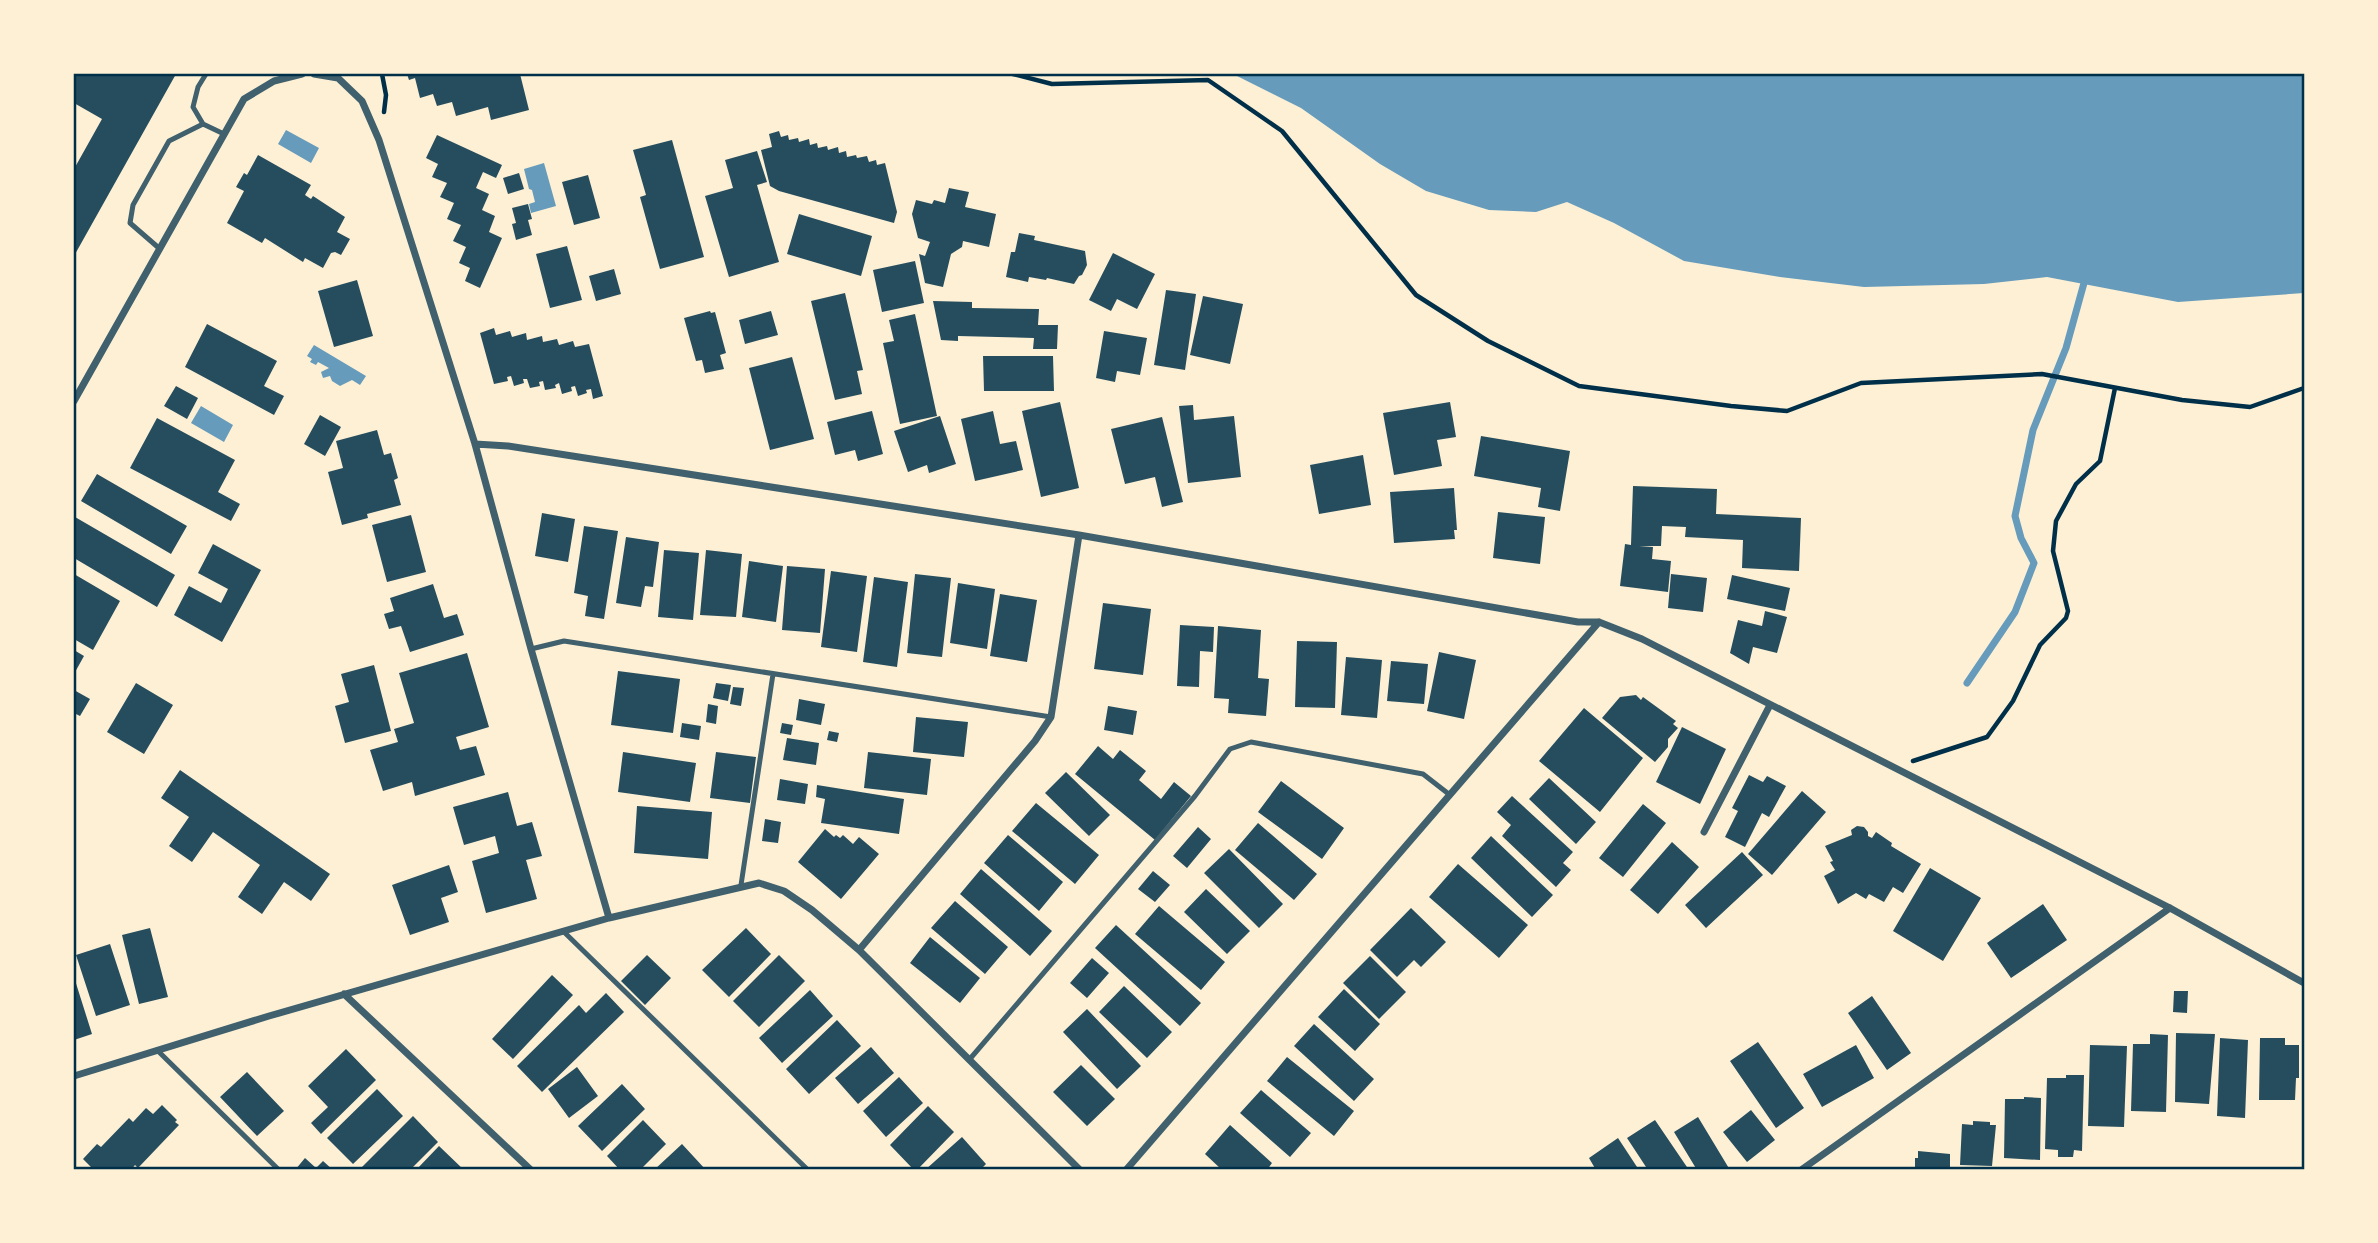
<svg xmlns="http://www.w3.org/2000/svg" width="2378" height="1243" font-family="Inter,sans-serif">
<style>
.water{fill:#669bbc}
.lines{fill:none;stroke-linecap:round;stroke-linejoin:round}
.stream{stroke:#669bbc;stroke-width:7}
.building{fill:#264d5e}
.path{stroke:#003049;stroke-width:4.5}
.service{stroke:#3f606c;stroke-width:5}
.minor{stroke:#3f606c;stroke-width:7}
.neatline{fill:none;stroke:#003049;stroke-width:2.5}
</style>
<rect width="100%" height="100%" fill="#fdf0d5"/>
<!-- water -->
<path class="water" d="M1233,74h1071v219l-126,9 -131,-25 -63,7 -120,3 -84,-10 -96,-16 -70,-38 -47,-21 -31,10 -47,-2 -63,-19 -46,-27 -79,-56z
M286,130l33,18 -8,15 -33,-19z
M544,163l12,43 -25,7 -2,-9 6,-2 -3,-12 -3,-1 -5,-20z
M314,345l52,31 -6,9 -8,-5 -12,6 -8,-5 -2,-5 -7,2 -2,-6 8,-4 -11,-6 -2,3 -6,-3 2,-3 -5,-3z
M201,406l32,19 -9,17 -33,-19z"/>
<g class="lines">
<!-- stream -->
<path class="stream" d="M1967,683l48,-71 19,-49 -13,-25 -6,-22 18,-86 33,-82 18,-65"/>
</g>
<!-- building -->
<path class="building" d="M74,74h102l-102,182v-87l28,-50 -28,-16z
M407,74h113l9,36 -38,10 -3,-13 -32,9 -4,-14 -15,4 -4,-12 -13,4 -5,-20 -6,2z
M779,131l2,6 7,-2 1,5 9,-2 1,4 10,-3 1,6 7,-2 1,5 9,-2 1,4 10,-3 1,6 7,-2 1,6 9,-2 1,3 10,-2 2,6 7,-2 1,5 8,-2 12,49 -3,11 -115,-32 -9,-5 -9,-36 11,-3 -3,-13z
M437,135l65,30 -6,13 -13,-6 -7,16 13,6 -7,16 13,6 -6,16 13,6 -22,50 -15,-7 5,-13 -11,-5 7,-16 -13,-6 8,-16 -14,-6 7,-16 -14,-6 7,-14 -15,-6 6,-13 -12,-6z
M672,140l32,117 -44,12 -20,-72 6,-2 -13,-45z
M757,151l10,31 -10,3 22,77 -50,15 -24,-81 28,-8 -8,-28z
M258,155l53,30 -6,10 6,4 2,-3 32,21 -8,15 13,7 -9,16 -6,-3 -4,1 -8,15 -18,-10 -2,4 -38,-24 -3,5 -35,-20 17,-32 -8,-4 8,-14 3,2z
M519,173l5,16 -16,5 -5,-16z
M588,175l12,43 -26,7 -12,-43z
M949,188l20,4 -4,15 31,7 -7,33 -26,-6 -1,6 -11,7 -8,33 -18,-4 -6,-29 6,2 5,-14 -12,-4 -6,-24 4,-14 16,4 2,-4 11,3z
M528,204l4,15 -4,1 4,15 -16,5 -4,-16 4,-1 -4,-15z
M799,214l73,22 -11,40 -74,-22z
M1019,233l16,3 -1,4 51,11 2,14 -5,10 -3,1 -5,8 -27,-6 -1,2 -17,-3 -1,5 -22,-5 5,-25h4z
M567,246l15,54 -32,8 -14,-54z
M1113,253l42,21 -18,35 -20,-10 -6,12 -22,-11z
M915,261l9,42 -42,9 -9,-42z
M614,269l7,25 -25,7 -7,-25z
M357,280l16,56 -39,11 -16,-56z
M1166,290l30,4 -11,76 -31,-5z
M845,293l18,77 -6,1 5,23 -27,6 -24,-99z
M1203,296l40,8 -13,60 -40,-9z
M933,301l39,1v6l67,1 -1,16h20l-1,24h-24l1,-11 -76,-2v5l-17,-1z
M710,311l1,2 4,-1 11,41 -6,2 4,14 -19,4 -3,-13 -6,1 -12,-43z
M771,311l7,24 -33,9 -6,-24z
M915,314l22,102 -37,8 -17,-81 11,-2 -5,-21z
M207,324l70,37 -13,25 20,10 -10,19 -89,-48z
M494,328l2,7 14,-4 2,6 14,-4 1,7 15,-4 1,6 14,-3 2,6 14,-4 2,6 14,-3 14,52 -10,3 -2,-10 -5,1 1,3 -9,3 -3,-10 -4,1 1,4 -10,3 -3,-11 -4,2 1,3 -11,2 -2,-9 -4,1 1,4 -10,2 -3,-9h-4l1,4 -10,3 -3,-10 -4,1 1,4 -14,3 -14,-51z
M1104,331l43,7 -7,37 -23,-4 -2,11 -19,-4z
M983,356h70l1,35h-70z
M792,357l22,82 -44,11 -21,-82z
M176,386l22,12 -11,21 -23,-13z
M1060,402l19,86 -38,9 -19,-86z
M1450,402l6,35 -19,3 5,26 -48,9 -11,-62z
M1193,405l1,15 40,-4 7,61 -53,6 -9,-77z
M872,411l11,43 -25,7 -3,-11 -20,5 -8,-33z
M993,411l7,33 16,-3 7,29 -48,11 -14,-62z
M320,415l21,12 -16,29 -21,-12z
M940,416l16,48 -27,9 -2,-8 -19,7 -14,-41z
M1162,417l21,85 -21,5 -7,-30 -30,7 -14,-55z
M157,418l78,42 -17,32 22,12 -9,17 -101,-53z
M377,430l7,25 7,-2 7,25 -4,2 7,25 -34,9 1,4 -26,7 -14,-53 15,-4 -7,-27z
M1481,436l89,15 -10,60 -22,-4 3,-19 -67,-12z
M1363,455l8,50 -52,9 -9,-49z
M97,474l90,52 -16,28 -90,-53z
M1633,486l84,3 -1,25 85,4 -2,53 -57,-3 1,-28 -58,-3 1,-10 -24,-1 -1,20h-22l14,1 -1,12 19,2 -3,31 -48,-6 5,-42 6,1z
M1454,488l3,42h-3l1,9 -61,4 -4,-51z
M1498,512l47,5 -5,47 -47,-6z
M542,513l33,6 -7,43 -33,-6z
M411,515l15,57 -39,10 -15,-57z
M75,517l100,58 -18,32 -83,-49z
M584,526l34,5 -14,88 -19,-3 3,-20 -14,-3z
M626,537l33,5 -6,45 -8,-1 -4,21 -25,-4z
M213,544l48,26 -39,72 -48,-27 15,-29 32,17 7,-14 -30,-16z
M664,550l35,3 -6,67 -35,-3z
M706,550l36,4 -6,63 -36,-2z
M749,561l34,5 -7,56 -34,-5z
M787,566l38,3 -5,64 -38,-3z
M831,571l36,5 -10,76 -36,-5z
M74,574l46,27 -27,49 -19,-11z
M915,574l36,4 -9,79 -35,-4z
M1671,574l36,4 -4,34 -35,-4z
M1732,575l58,13 -5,23 -58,-12z
M874,577l34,5 -11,85 -34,-5z
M958,583l37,6 -8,60 -37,-6z
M433,584l11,34 13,-4 7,21 -54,17 -9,-26 -12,3 -5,-15 10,-3 -4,-13z
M1000,594l37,6 -10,62 -37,-6z
M1103,603l48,6 -8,66 -49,-6z
M1765,611l22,6 -10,36 -24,-6 -4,17 -19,-11 8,-33 24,6z
M1180,625l34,2 -1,25 -13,-1 -1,36 -22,-1z
M1218,626l43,4 -3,48 11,1 -3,37 -38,-3 1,-14 -15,-1z
M1297,641l40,1 -2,66 -40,-1z
M74,650l10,6 -10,18z
M1439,652l37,8 -12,59 -37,-8z
M467,653l22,74 -33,10 4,13 16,-4 9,29 -70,21 -3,-14 -29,9 -13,-41 28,-8 -4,-13 20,-6 -15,-50z
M1346,657l36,3 -5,58 -36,-3z
M1391,661l37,3 -4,40 -37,-3z
M374,665l17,66 -46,12 -10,-37 14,-4 -8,-28z
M618,671l62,8 -7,54 -62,-8z
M136,683l37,22 -29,49 -37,-22z
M716,683l15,2 -3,16 -15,-3z
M733,687l11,1 -3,18 -11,-2z
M74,690l16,9 -10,17 -6,-3z
M1636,695l5,5 2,-3 33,24 -3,3 5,4 -10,11v8l-13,15 -53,-44 18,-21z
M799,699l26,5 -4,21 -25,-5z
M708,704l10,2 -2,18 -10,-2z
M1108,706l29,5 -4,24 -29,-5z
M1584,708l59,50 -43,54 -61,-51z
M916,717l52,5 -4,35 -51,-5z
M682,723l19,3 -2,14 -19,-3z
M782,723l11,2 -2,10 -11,-2z
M1682,727l44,22 -26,55 -44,-22z
M829,731l10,2 -2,9 -10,-2z
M787,738l32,5 -3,22 -33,-5z
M1098,746l15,13 7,-9 26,21 -7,9 22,19 13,-17 17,14 -36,44 -80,-66z
M623,752l73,11 -6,39 -72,-10z
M716,752l40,5 -6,46 -40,-5z
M868,752l63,7 -4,36 -63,-7z
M180,770l150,104 -19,27 -27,-19 -22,32 -24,-17 22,-32 -47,-33 -21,30 -23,-16 20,-29 -28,-19z
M1066,772l44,43 -21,21 -44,-43z
M1749,775l14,7 4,-6 19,10 -17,31 -7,-4 -17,34 -20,-10 13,-26 -6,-3z
M1549,778l47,44 -20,22 -47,-45z
M780,779l28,5 -3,20 -28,-4z
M1281,781l63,47 -22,31 -64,-47z
M817,785l87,14 -5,35 -78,-11 4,-24 -9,-2z
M1802,791l24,21 -54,63 -24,-21z
M508,792l9,34 15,-4 10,34 -16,4 11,39 -51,14 -14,-52 27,-8 -4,-17 -31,9 -11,-38z
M1512,796l61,56 -10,11 8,7 -15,17 -54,-51 9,-11 -14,-13z
M1036,803l63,52 -24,29 -63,-53z
M1643,804l23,19 -43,54 -24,-19z
M637,806l75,6 -4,47 -74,-6z
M765,819l16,3 -3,21 -16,-2z
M1258,823l59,51 -23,26 -59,-50z
M1857,826l7,1 4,5v4l4,2 4,-6 16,11 -1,3 30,18 -18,29 -10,-6 -9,15 -15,-8 -3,5 -10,-6 -18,11 -14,-28 11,-6 -5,-8 3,-1 -8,-15 27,-11 -1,-5z
M1198,827l13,12 -24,29 -14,-12z
M825,829l9,8 2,-2 4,3 3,-3 10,9 6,-7 20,17 -38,45 -43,-37z
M1008,835l55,47 -24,29 -55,-48z
M1491,836l62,59 -21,22 -61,-59z
M1672,842l27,25 -41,47 -28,-24z
M1229,849l54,55 -24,24 -55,-55z
M1742,852l21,23 -57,53 -21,-23z
M1458,864l70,61 -29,33 -70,-61z
M449,865l9,27 -17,6 8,24 -39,13 -18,-50z
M1930,868l51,30 -38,63 -50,-30z
M981,869l71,62 -22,25 -70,-62z
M1153,871l17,14 -15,17 -17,-13z
M1206,889l44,42 -23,23 -43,-42z
M955,901l53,46 -23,27 -54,-46z
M2043,904l24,36 -56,38 -24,-35z
M1159,906l66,56 -24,28 -66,-56z
M1411,908l35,34 -25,25 -7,-7 -17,17 -27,-27z
M1116,925l85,78 -21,23 -85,-78z
M150,928l18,69 -29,7 -17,-69z
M746,928l25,26 -42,43 -27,-27z
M930,937l50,41 -20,25 -50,-40z
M110,944l20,61 -34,11 -20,-61z
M647,955l24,23 -26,27 -24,-24z
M779,955l26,26 -46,46 -26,-26z
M1370,956l36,36 -27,27 -36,-36z
M1092,958l17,15 -22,25 -17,-15z
M552,975l21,20 -60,64 -21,-20z
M74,977l18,57 -18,6z
M1124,986l48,46 -25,26 -48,-46z
M1344,989l36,35 -25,27 -37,-34z
M810,990l23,26 -51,47 -23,-25z
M2174,991h14l-1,22 -14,-1z
M606,993l18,19 -82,80 -25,-26 62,-61 7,8z
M1872,996l39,57 -24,17 -39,-57z
M1087,1009l54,57 -24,23 -54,-57z
M837,1020l24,26 -52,48 -23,-25z
M1314,1024l60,55 -20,22 -60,-55z
M2176,1033l39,1 -6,70 -34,-2z
M2150,1034l18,1 -2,77 -35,-1 2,-67h17z
M2220,1038l28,2 -3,78 -28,-2z
M2260,1038h25v7h14v33h-3l-1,22h-36z
M1758,1042l46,66 -28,20 -46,-67z
M1856,1045l18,33 -52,29 -19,-33z
M2090,1045l37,1 -3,81 -36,-1z
M871,1047l23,26 -36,31 -23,-26z
M346,1049l30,31 -55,54 -10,-11 17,-16 -20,-21z
M1287,1057l67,54 -20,25 -67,-55z
M1081,1065l34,34 -28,27 -34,-34z
M577,1067l21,29 -29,22 -21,-29z
M247,1072l37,39 -27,25 -37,-39z
M2066,1075h18l-2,76 -8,-1 -1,7h-15v-7l-13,-1 2,-71h19z
M899,1077l24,26 -37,34 -23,-26z
M622,1084l23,25 -43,42 -24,-25z
M377,1089l26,27 -50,48 -26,-26z
M1261,1090l50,43 -21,24 -50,-44z
M2024,1097l17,1 -1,62 -36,-2 1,-59h19z
M162,1105l15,15 -2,2 4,3 -41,43 -3,-3 -4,5h-37l-11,-11 14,-15 4,3 28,-29 4,4 13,-14 7,6z
M928,1106l26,26 -37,38h-3l-24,-25z
M1751,1110l24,30 -28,22 -24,-30z
M413,1116l25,26 -28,28h-51z
M1698,1117l32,53h-33l-23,-38z
M643,1120l23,24 -26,26h-20l-13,-14z
M1655,1120l34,50h-41l-21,-32z
M1973,1121l17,1v3h6l-4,41 -32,-1 2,-41 11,1z
M1230,1125l42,38 -5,7h-45l-17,-16z
M962,1137l24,27 -6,6h-55z
M1618,1138l21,32h-43l-7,-12z
M682,1144l24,26h-52z
M439,1146l25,24h-48z
M1918,1151l32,3v16h-35v-12h3z
M305,1158l11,10 7,-7 10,9h-38z"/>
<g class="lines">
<!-- path -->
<path class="path" d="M382,74l4,21 -2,17
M1013,74l39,10 156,-4 74,51 134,164 72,46 91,45 152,20 56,5 74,-28 181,-9 140,26 68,7 54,-19
M1913,761l74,-24 26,-36 27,-56 26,-27 2,-7 -15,-60 3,-30 20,-37 24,-23 15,-73"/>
<!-- service -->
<path class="service" d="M206,74l-8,13 -5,20 10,17 21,10
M160,249l-30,-26 3,-18 36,-64 34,-17
M531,649l33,-8 487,76
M741,885l32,-211
M563,931l245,239
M157,1050l122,120
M969,1060l226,-264 35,-47 21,-7 172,32 27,21"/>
<!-- minor -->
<path class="minor" d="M314,74l24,4 24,23 17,39 96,304 56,205 78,269
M74,401l170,-302 30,-18 28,-7
M475,444l33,2 571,89 499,87h21l43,17 528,269 134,75
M1704,832l66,-127
M859,950l176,-209 16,-24 28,-182
M344,994l187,176
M74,1076l195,-60 340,-98 150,-35 25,8 28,19 47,40 221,220
M1126,1170l473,-548
M1801,1170l369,-262"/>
</g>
<!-- border -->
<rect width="2378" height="1243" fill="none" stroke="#fdf0d5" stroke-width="150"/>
<rect x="75" y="75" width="2228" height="1093" class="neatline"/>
</svg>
